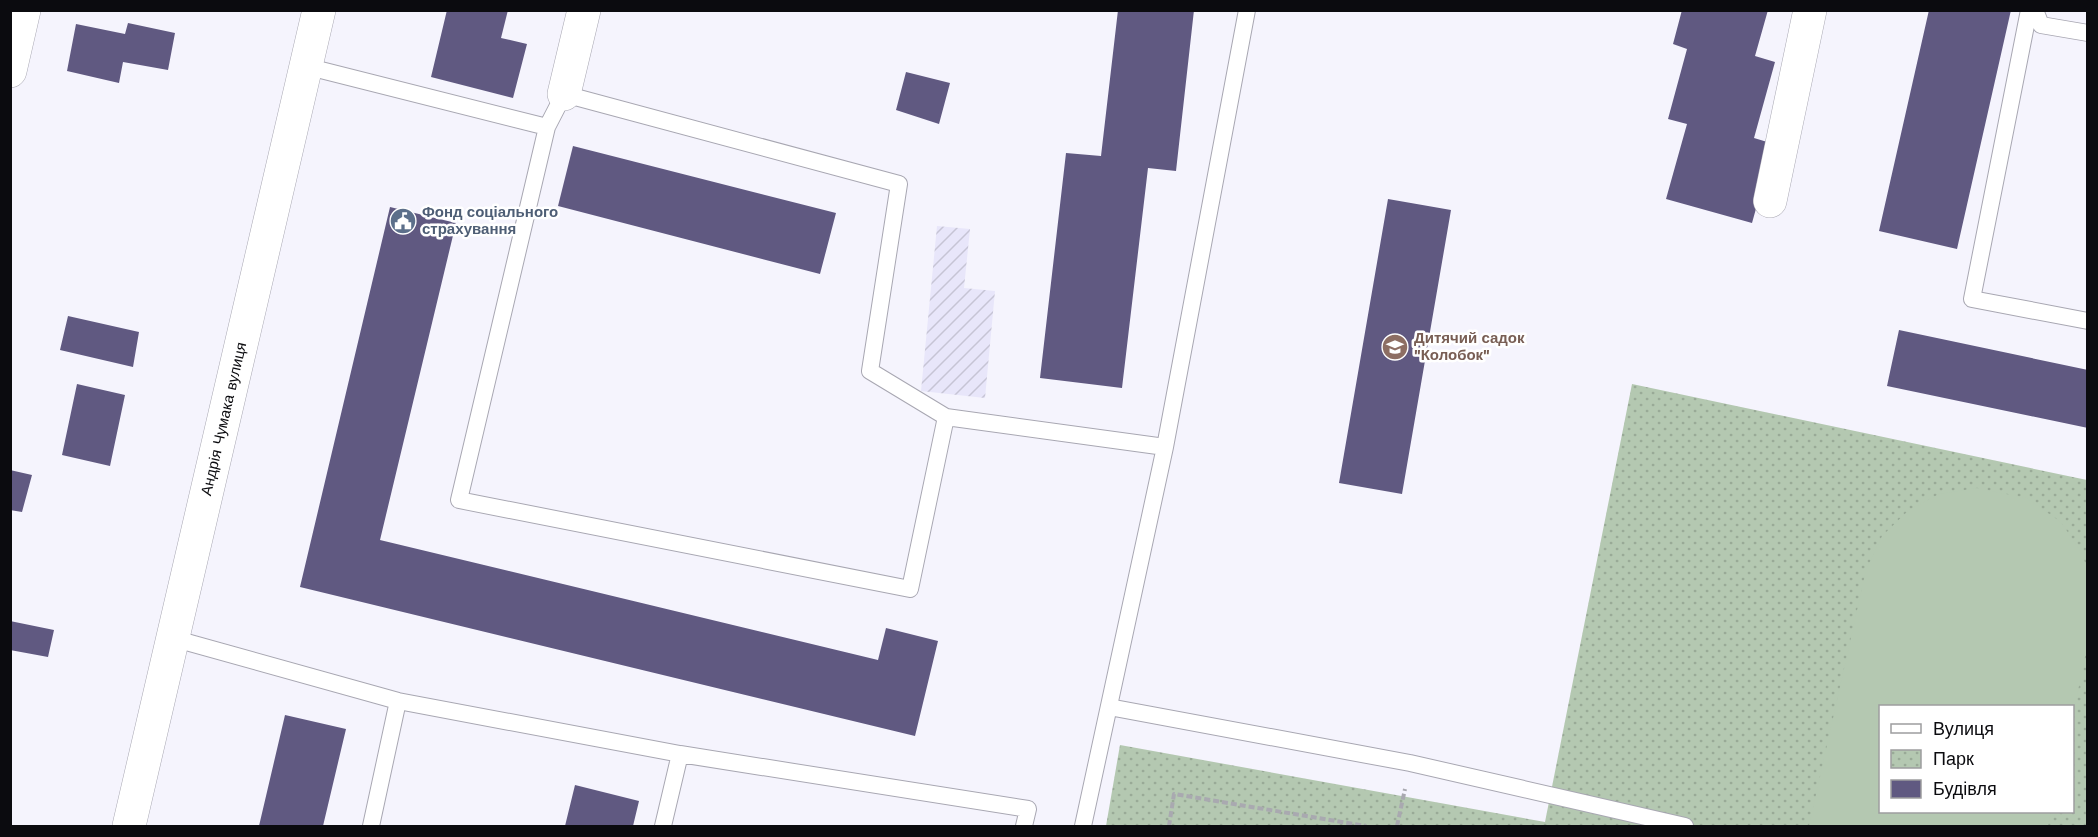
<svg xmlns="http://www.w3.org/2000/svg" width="2098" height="837" font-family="'Work Sans',sans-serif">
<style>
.industrial{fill:url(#industrial-furrows)}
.park{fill:url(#park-dots);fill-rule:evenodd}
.garden{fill:#b4c8b1}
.building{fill:#605981}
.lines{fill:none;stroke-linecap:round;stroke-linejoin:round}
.lane-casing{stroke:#a8a7b2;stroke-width:18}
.street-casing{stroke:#a8a7b2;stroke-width:34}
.path{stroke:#a9a9b0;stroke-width:4;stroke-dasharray:6 3;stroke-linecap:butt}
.lane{stroke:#fff;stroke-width:16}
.street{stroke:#fff;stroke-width:33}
.labels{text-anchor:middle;stroke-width:5;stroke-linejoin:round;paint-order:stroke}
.service-label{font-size:15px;font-weight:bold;fill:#4e5e75;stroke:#fff;text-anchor:start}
.education-label{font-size:15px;font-weight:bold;fill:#785e54;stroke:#fff;text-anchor:start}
.street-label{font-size:15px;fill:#0b0b0f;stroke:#fff}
</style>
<defs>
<pattern id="industrial-furrows" width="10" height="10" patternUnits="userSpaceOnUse" patternTransform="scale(1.5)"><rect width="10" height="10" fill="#e8e6fa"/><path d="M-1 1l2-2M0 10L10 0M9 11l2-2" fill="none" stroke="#c6c4d5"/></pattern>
<pattern id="park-dots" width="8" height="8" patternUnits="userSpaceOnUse" patternTransform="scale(1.5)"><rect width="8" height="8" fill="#b4c8b1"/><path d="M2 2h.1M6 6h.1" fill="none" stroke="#99aa97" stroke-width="1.8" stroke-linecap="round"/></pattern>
</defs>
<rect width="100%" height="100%" fill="#f5f4fd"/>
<!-- industrial -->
<path class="industrial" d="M937,226l33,3 -6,59 31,3 -10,107 -64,-7z"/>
<!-- park -->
<path class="park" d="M1632,384l455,96v346h-981l14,-81 425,77zM1880,706h192v106h-192z"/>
<!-- garden -->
<path class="garden" d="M1977,488l49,10 35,24 22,33 4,15v77l-14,68 -1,-9h-192v106h171l-3,14h-239l57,-256 16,-34 27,-26 30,-16z"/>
<!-- building -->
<path class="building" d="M447,10h61l-7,28 26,6 -14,54 -82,-21z
M1118,10h76l-18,161 -28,-3 -26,220 -82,-10 26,-225 35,3z
M1682,10h86l-13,46 20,6 -21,76 20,6 -22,79 -86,-24 21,-75 -19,-5 19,-70 -14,-5z
M1929,10h82l-54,239 -78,-18z
M128,23l47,10 -7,37 -45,-8 -4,21 -52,-12 9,-47 49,10z
M906,72l44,11 -11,41 -43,-14z
M573,146l263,67 -16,61 -262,-68z
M1388,199l63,11 -49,284 -63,-11z
M390,207l66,16 -76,317 498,120 8,-32 52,13 -23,95 -615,-149z
M68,316l71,16 -6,35 -73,-17z
M1899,330l189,40v58l-201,-42z
M77,384l48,11 -15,71 -48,-11z
M10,470l22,5 -10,37 -12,-2z
M10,621l44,9 -6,27 -38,-7z
M285,715l61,14 -23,97h-64z
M575,785l64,16 -6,25h-68z"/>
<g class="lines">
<defs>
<path id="lane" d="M2029,10l-57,289 116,22
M2035,10l6,15 47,8
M305,66l242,61 17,-33 335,90 -29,187 76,46 219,30 82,-437
M547,127l-88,373 451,89 36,-172
M172,638l226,63 282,53 348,55 -4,17
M1109,707l301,56 275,63
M371,826l27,-125
M663,826l17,-72
M1083,826l82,-379"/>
<g id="street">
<path d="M10,71l14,-61"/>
<path d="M564,94l20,-84"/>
<path d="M1770,201l40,-191"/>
<path id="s1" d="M129,826l190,-816"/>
</g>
</defs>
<!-- lane casing -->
<use href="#lane" class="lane-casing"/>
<!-- street casing -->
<use href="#street" class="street-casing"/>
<!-- path -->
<path class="path" d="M1169,826l5,-32 192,32
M1397,826l8,-37"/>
<!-- lane -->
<use href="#lane" class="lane"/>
<!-- street -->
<use href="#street" class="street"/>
</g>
<!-- icons -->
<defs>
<symbol id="civic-disc" viewBox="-11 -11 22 22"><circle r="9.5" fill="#5c6f8a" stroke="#fff"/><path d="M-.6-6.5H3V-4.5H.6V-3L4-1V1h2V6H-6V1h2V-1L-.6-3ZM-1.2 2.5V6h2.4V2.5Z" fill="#fff"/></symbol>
<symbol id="school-disc" viewBox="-11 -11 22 22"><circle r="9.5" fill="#8d6e63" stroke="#fff"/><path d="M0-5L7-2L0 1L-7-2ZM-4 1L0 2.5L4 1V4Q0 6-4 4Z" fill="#fff"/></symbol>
</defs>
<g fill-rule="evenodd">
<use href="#civic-disc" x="388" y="206" width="30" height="30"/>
<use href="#school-disc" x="1380" y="332" width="30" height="30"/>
</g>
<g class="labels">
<!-- service labels -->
<g class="service-label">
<text x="422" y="217">Фонд соціального<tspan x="422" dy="17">страхування</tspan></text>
</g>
<!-- education labels -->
<g class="education-label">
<text x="1414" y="343">Дитячий садок<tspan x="1414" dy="17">"Колобок"</tspan></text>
</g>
<!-- street labels -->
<g class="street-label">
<text dy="5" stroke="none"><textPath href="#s1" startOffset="418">Андрія Чумака вулиця</textPath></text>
</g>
</g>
<!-- border -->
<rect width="2098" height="837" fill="none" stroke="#0b0b0f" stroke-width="24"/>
<!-- legend -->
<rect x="1879" y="705" width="195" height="108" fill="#ffffff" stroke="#9d9d9f" stroke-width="1.5"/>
<rect x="1891" y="724" width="30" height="9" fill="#ffffff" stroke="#9d9d9f" stroke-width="1.5"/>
<text x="1933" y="735" font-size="18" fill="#0b0b0f">Вулиця</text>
<rect x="1891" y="750" width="30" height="18" fill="url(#park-dots)" stroke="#9d9d9f" stroke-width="1.5"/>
<text x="1933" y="765" font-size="18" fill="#0b0b0f">Парк</text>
<rect x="1891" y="780" width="30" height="18" fill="#605981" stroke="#9d9d9f" stroke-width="1.5"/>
<text x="1933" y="795" font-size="18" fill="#0b0b0f">Будівля</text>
</svg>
